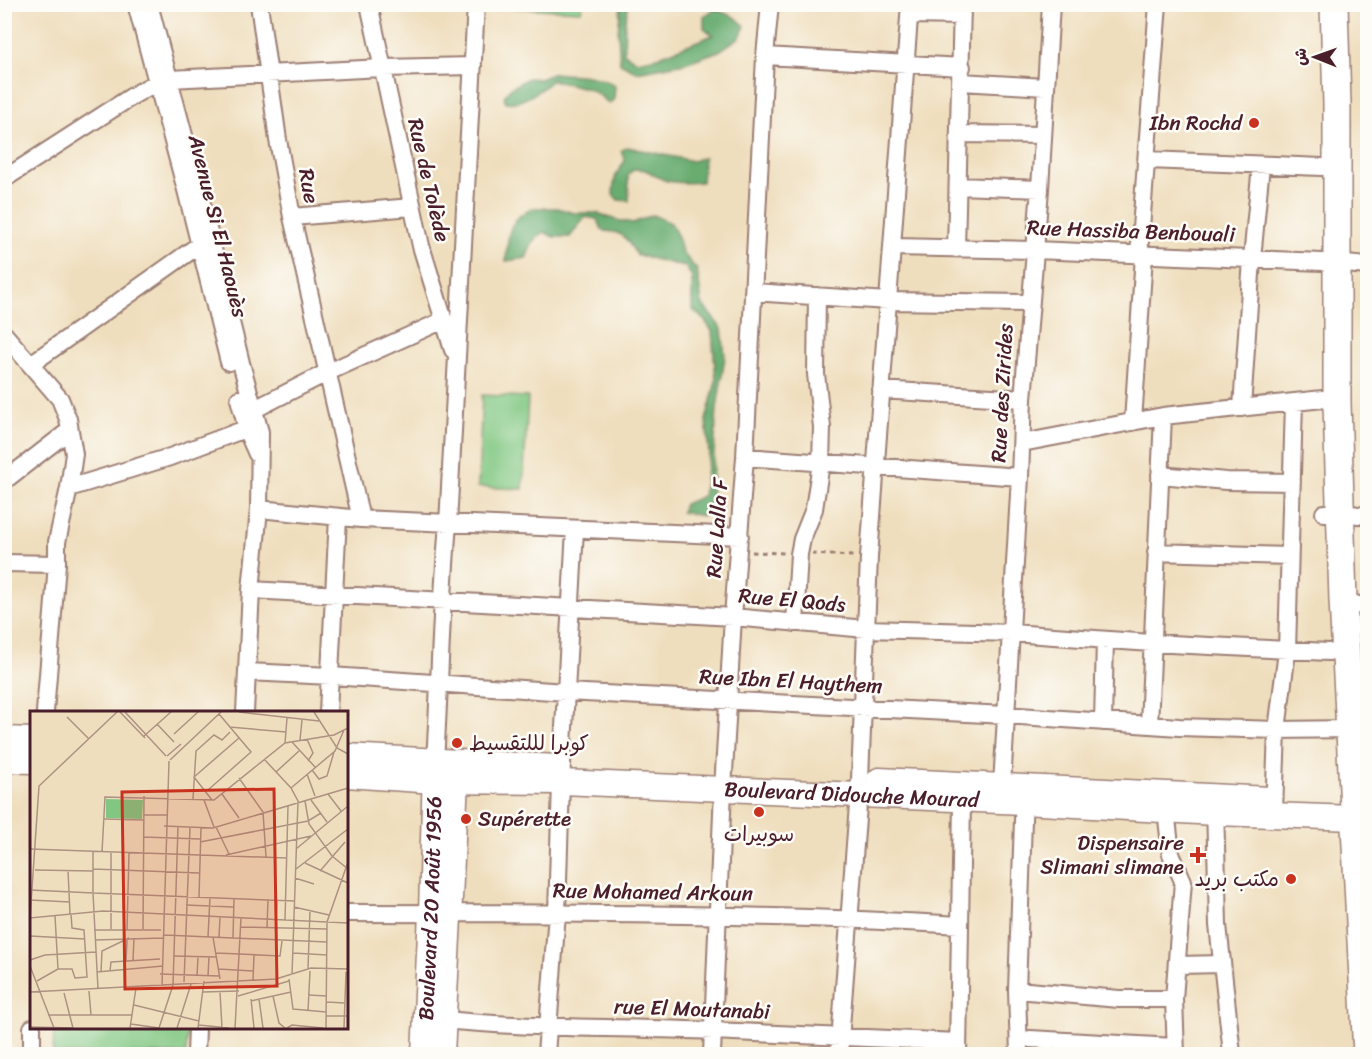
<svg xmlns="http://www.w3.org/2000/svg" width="1372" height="1059" font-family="Sriracha,'Playpen Sans Arabic',sans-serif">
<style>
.green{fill:#81c782;stroke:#667356;stroke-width:1.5}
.forest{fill:#68ac70;stroke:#59664e;stroke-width:1.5}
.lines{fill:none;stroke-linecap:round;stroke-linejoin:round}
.street-casing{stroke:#9c7e74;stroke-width:20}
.secondary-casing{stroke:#9c7e74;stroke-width:27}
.primary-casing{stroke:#9c7e74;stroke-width:30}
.path{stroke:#9c7e74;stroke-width:3;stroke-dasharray:4.5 4.5;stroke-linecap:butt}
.street{stroke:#fff;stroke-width:16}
.secondary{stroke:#fff;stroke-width:24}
.primary{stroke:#fff;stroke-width:27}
.poi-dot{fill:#c8321e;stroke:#fdfcf7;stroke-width:2}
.labels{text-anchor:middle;stroke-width:5;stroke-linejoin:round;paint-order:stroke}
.poi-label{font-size:21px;fill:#4a1f2b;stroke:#fdfcf7;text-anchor:end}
.street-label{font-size:21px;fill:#4a1f2b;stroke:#fdfcf7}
.inset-road{fill:none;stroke:#ad9283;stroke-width:1.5}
.view{fill:#c8321e;fill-opacity:0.15;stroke:#c8321e;stroke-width:3}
.inset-edge{fill:none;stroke:#4a1f2b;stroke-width:3}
</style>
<rect width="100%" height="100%" fill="#fdfcf7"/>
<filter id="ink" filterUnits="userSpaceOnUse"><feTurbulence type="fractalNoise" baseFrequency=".0167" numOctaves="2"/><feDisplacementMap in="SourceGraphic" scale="12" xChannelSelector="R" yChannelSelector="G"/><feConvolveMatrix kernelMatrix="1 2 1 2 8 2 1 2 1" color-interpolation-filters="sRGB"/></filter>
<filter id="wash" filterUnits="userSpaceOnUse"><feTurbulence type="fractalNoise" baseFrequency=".008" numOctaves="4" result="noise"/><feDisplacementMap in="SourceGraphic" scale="24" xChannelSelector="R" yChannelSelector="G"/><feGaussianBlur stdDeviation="1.35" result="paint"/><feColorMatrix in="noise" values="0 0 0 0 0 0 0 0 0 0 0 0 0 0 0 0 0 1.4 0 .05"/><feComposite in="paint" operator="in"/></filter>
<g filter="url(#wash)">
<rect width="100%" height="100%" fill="#efdebd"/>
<!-- green -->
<path class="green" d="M494,4h88v1l-1,6 -87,-4z
M482,395l46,2 -5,92 -45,-2z
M54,1028h134l-2,26h-133z"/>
<!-- forest -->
<path class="forest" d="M621,5h8l-4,15 -1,33 13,8 20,-4 56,-22 -9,-7v-12l11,-7 21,9 9,8 -5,11 -21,14 -34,12 -48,9 -17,-9 -2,-31z
M554,73c23,3 39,0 61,12l-1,14 -5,5c-20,-21 -32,-16 -57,-24 -11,10 -30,25 -46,22l-2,-5 5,-8 19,-11 12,1z
M627,147l66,14 11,-4 -2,25c-12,1 -29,2 -40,-3 -14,-6 -11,-10 -28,-10l-6,6 1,26 -11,-1 -5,-5c1,-17 2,-21 12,-34l-4,-10z
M534,208h24l16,5h23l19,7 17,3 20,-8 18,8 7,14 4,15 15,18 5,34 20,25 3,28 -8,51 -7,105 -8,3 -21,-4 3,-8 19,-8 6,-43 -3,-33 10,-39 -4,-50 -7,-10 -13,-12v-32l-6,-10 -49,-12c-6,-7 -11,-20 -20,-22 -6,-2 -10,-1 -15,-3l-5,-11 -12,-2 -15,20h-16l-10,-5 -10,8 -8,18 -20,3c2,-26 1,-43 28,-53z"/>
</g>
<g filter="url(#ink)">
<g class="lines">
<defs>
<path id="street" d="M136,4l50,186 43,172
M149,4l49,184 43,175 19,69 -1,77 -8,81 -6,122
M259,4l19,136 14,77 69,302
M369,4l52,242 32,104
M909,15l53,1
M765,56l197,11
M961,82l84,5
M960,134l83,1
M1148,160l174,7
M4,179l130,-84 23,-13 13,-3 212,-11 91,-2
M958,186l82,3
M292,217l120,-10
M893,247l142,3 287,12 46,4
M956,249l6,-245
M1139,255l19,-251
M753,292l135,9 141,2
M4,334l56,65 8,20 6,35 -5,34 -12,54v22l-12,148
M31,364l168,-119
M881,390l142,9
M239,399l10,37 8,18
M1242,408l10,-149 9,-94
M253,410l73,-37 118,-53
M1133,422l11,-167
M1022,443l141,-27 160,-17
M745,457l275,20
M1160,475l66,6 66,1
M4,481l66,-51
M69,488l101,-31 86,-32
M259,509l102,10 379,17
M1324,513h17l27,3
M1156,552l133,4
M4,563l53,1
M251,590l482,27 133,12 146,4 139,10 178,9
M1343,600l25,8
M795,623l4,-69 3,-15 12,-30 7,-46 1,-36 -6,-53 1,-78
M247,672l84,4 235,16 439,23 174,12 98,3 73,-1 18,11
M328,712l10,-195
M1103,722l2,-82
M1149,725l14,-309
M435,761c5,-79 6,-158 13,-237l28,-520
M1002,785l18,-308 3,-78 17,-210 11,-185
M1215,804l3,121 14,129
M1166,810l5,44 12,27 -9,118 2,55
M1274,811l3,-81 10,-79 7,-249
M346,913c205,0 409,0 613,12
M1178,965l44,-1
M1017,990l102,9h55
M435,1019c92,10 185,8 278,12 81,3 163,8 245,11
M1030,1039l145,8
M32,1054v-26
M196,1054l1,-26
M546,1054l11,-141 4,-131 14,-253
M712,1054l11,-265 10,-172 12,-160 20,-401 5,-52
M839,1054l21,-275 9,-222 41,-553
M958,1054l4,-253
M1019,1054l-2,-64 7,-198"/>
<g id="secondary">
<path d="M4,739l28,1"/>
<path d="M346,756l211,11"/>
<path d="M4,760l28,1"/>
<path id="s1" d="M346,775l89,6 126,1 462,20 192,11 140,5"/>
<path d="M879,780l391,19"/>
<path id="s2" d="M424,1054l7,-141 4,-147"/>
<path d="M442,1054l14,-273"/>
</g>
<path id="primary" d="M1334,4l3,100v299l6,197 24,454"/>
</defs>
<!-- street casing -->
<use href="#street" class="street-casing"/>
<!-- secondary casing -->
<use href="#secondary" class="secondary-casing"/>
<!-- primary casing -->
<use href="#primary" class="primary-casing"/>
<!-- path -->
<path class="path" d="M752,552l33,1
M812,554l42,2"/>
<!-- street -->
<use href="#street" class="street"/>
<!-- secondary -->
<use href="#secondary" class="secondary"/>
<!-- primary -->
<use href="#primary" class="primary"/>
</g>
</g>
<!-- markers -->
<g class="poi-dot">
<circle cx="1254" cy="123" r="6"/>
<circle cx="457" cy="743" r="6"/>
<circle cx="759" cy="812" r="6"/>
<circle cx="466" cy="819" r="6"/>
<path d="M1195 846h6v6h6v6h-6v6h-6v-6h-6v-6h6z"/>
<circle cx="1291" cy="879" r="6"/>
</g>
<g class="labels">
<!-- poi labels -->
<g class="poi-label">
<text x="1242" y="130">Ibn Rochd</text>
<text x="469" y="750" text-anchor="start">كوبرا لللتقسيط</text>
<text x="478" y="826" text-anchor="start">Supérette</text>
<text x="759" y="841" text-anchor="middle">سوبيرات</text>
<text x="1184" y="850">Dispensaire<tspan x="1184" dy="24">Slimani slimane</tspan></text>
<text x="1279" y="886">مكتب بريد</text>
</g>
<!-- street labels -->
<g class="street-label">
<text transform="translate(429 180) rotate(77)" y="7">Rue de Tolède</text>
<text transform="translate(309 186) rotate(80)" y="7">Rue</text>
<text transform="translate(218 226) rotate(76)" y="7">Avenue Si El Haouès</text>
<text transform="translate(1131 231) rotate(2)" y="7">Rue Hassiba Benbouali</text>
<text transform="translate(1002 393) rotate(-87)" y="7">Rue des Zirides</text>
<text transform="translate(717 528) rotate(-86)" y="7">Rue Lalla F</text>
<text transform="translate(792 600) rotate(5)" y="7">Rue El Qods</text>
<text transform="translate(791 681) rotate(3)" y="7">Rue Ibn El Haythem</text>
<text dy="7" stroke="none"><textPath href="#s1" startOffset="506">Boulevard Didouche Mourad</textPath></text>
<text transform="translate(653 892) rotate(1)" y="7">Rue Mohamed Arkoun</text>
<text dy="7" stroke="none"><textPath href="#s2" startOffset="146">Boulevard 20 Août 1956</textPath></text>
<text transform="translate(692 1009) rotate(2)" y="7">rue El Moutanabi</text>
</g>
</g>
<!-- overview -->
<g transform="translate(30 711)">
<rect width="318" height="318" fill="#efdebd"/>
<path d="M76,88l37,1 -1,19 -36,-1z" fill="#81c782"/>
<path class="inset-road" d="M87,1l-78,74 -9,132 73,-7 245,12M90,1l25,26M95,1l41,44M209,1l80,9M284,1l23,36 11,6M37,6l22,22M127,13l17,18M199,16l57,5M144,23l24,-22M114,25l27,-24M277,28l6,14 -5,8M270,29l2,-20M262,31l23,25M255,32l2,-25M137,45l14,-12M234,48l27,29 7,13 -6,174M140,49l51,-48M282,59l7,9 8,-3 7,-24M246,61l23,-21M277,63l8,22M209,67l24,34 3,45M261,77l44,-37 9,-21M178,79l43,-38 -32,-38M192,83l17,24M298,83l13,17M163,88l3,-48 18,-16 8,5 8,-8M174,89l10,27M182,89l-18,-23 45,-39M281,89l16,22M275,90l4,23 23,32 16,13M114,104h23M73,108l40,1M134,115l49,2 135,-40M186,116l13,27M114,126l56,2M170,131l108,-21 13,-8M0,138l257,9M266,138l52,-43M63,141v41l202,8M72,141l3,-55 109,3 71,-57 49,-8 14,-7M196,144l85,-19M275,152l43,20M63,158l106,4M266,158l52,-40M5,159l58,1M38,159l2,44M290,160l25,-29M265,167l19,6M0,179l63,3 5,96M169,186l2,-69M0,189l40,2M156,194l47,2M264,196l35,8M246,209l1,-20M255,209l3,-114M211,216l86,2M237,217l1,-29M81,218v-77M113,218l1,-133M64,219h67M97,219l2,-77M134,224l163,7M0,225l55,3M178,226l2,-40M183,226l7,42M189,226l1,-20M203,227l1,-40M65,229l68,-2M186,242l24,1M263,242l34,2M210,243l40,2 2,-15M143,245l44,1M0,249l15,-5 51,-3M103,249l1,-22M96,250l1,-21M0,255l24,62M28,258h14l3,9 12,-1 -3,-47 -12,-2 -1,-14M188,258l35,2M278,258l2,-59M80,260l1,-9 49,-3M67,261l66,-6M71,261l1,-21 27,-13M130,263l59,2M167,265l1,-19M178,265l1,-19M259,268l4,30 33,3M223,269l1,-25M7,270l21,-12 -3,-53M154,271l6,-155M132,275l7,-225M59,280l2,24M0,281l246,-13 35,-11 37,1M173,281l36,-1M190,281l2,36M278,284l19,1M208,285l51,-15M243,285l6,27 6,5M221,288l3,29M229,288l4,29M221,290l40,-9M296,291l19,1M104,294l65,16M278,300l2,-40M18,304h84M296,305h22M101,313l28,4 14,-43 5,-159M169,314l30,3M0,316l43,1 -9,-35M100,317l6,-40M147,317l14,-44M168,317l6,-47M205,317l6,-110M257,317l5,-3 31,3M296,317l1,-106 21,-60M314,317l2,-56"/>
<path class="view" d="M244,78l3,197 -152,3 -3,-197z"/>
<rect width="318" height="318" class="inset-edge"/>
</g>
<!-- margin -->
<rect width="1372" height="1059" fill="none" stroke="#fdfcf7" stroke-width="24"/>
<!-- north arrow -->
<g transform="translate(1315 57) rotate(271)" stroke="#fdfcf7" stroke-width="4.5" paint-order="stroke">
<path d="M0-4.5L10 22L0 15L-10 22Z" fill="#4a1f2b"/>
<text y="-9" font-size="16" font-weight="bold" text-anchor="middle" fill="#4a1f2b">ش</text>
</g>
</svg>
